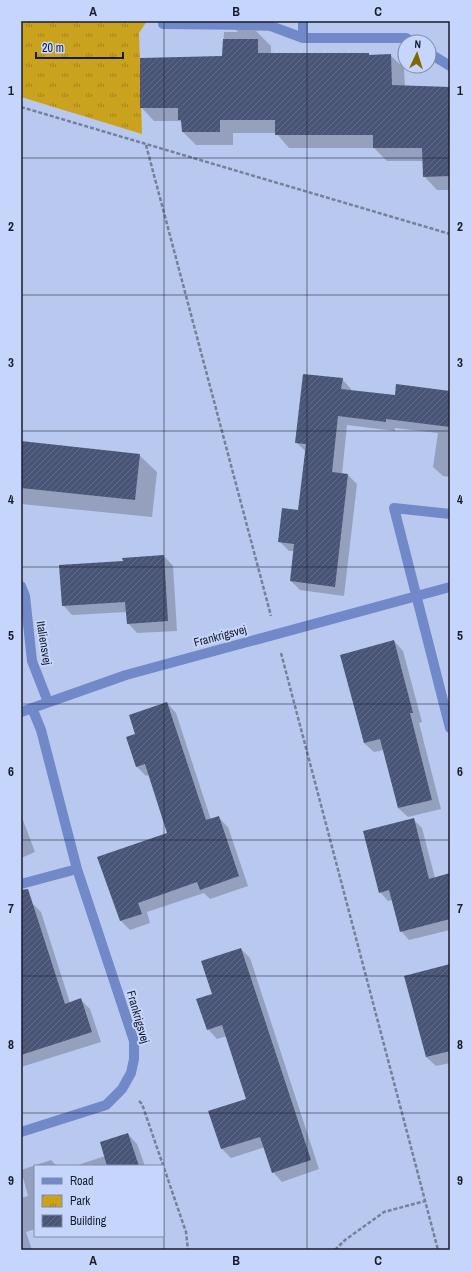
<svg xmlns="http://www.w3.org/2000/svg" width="471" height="1271" font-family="'Archivo Narrow',sans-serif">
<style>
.park{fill:url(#park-tufts)}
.shadow{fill:#0003}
.building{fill:url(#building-hatch)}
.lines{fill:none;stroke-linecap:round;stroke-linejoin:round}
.path{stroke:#75809b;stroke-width:2.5;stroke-dasharray:4 2;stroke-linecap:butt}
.minor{stroke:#7188c9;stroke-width:10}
.grid{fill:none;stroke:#181d2b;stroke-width:1;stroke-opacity:0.55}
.labels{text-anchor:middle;stroke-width:4;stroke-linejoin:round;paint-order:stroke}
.street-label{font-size:12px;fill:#181d2b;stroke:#c6d5fc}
.neatline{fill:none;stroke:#181d2b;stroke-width:1.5}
.grid-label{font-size:13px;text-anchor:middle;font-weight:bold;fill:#181d2b}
</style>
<defs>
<pattern id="park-tufts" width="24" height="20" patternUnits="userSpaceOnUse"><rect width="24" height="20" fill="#cba21e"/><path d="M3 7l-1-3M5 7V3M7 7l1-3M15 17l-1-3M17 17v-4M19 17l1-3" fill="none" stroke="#a4831b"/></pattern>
<pattern id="building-hatch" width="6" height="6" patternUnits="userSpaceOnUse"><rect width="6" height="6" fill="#495576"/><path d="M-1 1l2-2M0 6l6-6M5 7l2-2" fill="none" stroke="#606985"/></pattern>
</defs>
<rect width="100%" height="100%" fill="#b9c8ee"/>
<!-- park -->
<path class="park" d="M21,21h126l-8,12 3,101 -121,-37z"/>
<!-- shadow -->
<path class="shadow" d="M270,21l1,10h-15l15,15v8l119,1 14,13 1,19 45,1v103l-2,-1h-11l-13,-14 -1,-15h-36l-13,-13h-85l-13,-15h-43v12h-37l-13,-13 -1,-9 -2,-2h-26l-13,-14 82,-50 1,-25h14l-8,-8z
M342,379l9,10v2l45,6 54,-5v85l-7,-1 -10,-9 5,-34 -43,-5v3l-48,-6 -5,49 6,1 9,9 -13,112 -44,-6 -9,-9 3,-30h-5l-10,-10 20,-30 7,-59 -10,-10z
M21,442l118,13 18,17 -5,45 -131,-13z
M164,556l9,10 4,65 -40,2 -9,-10 -1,-11 -55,3 -9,-10 61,-43z
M394,641l9,10 19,71 -3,1 22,86 -33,8 -10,-9 -14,-58 -10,2 -10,-9 -23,-88z
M167,703l9,10 35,107 7,-3 10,10 20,59 -38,13 -6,-6 -57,19 3,11 -20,7 -10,-10 48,-86 -19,-59 -3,1 -9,-9 -10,-30 9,-3z
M21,815l14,37 -14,6z
M413,819l9,9 13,50 15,-4v56l-41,10 -8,-9 -9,-31 -4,1 -8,-9z
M32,903l9,9 29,91 11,-3 9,9 11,33 -80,25v-161z
M241,949l9,9 69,211 -37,13 -9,-10 -8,-25 -34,11 -9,-9 -13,-38 38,-12 -20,-63 -10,3 -9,-10 5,-34z
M450,965v98l-14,3 -10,-9z
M128,1134l9,10 8,22h-70l30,-10z
M51,1160l6,6h-22v63l-9,3 6,18h-11v-52l7,-2 -7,-26z"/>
<!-- building -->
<path class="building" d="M223,39h35v14h111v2l22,-1 1,31 58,2v89l-27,1 -1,-29h-49v-13h-98v-15h-55v12h-38l-1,-12h-3v-12h-38v-50l82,-2z
M303,374l40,4 -2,11 54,6 1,-11 54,7v36l-64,-8v3l-48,-6 -6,56 16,2 -13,113 -45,-6 4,-37 -16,-2 4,-34 16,2 8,-66 -11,-1z
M21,441l119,13 -5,46 -114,-12z
M164,555l4,66 -41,3 -2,-22 -63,4 -3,-41 64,-4 -1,-3z
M394,640l19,73h-3l22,87 -34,8 -18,-69 -16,4 -24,-88z
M167,702l39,118 13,-4 20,60 -39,14 -3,-8 -59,21 4,11 -22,7 -23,-64 70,-24 -22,-69 -9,3 -10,-30 9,-3 -6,-19z
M414,818l15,61 21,-6v46l-50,13 -11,-42 -10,3 -16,-62z
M28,889l37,115 16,-6 11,34 -71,23v-165z
M241,948l70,212 -39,13 -12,-36 -39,12 -13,-38 38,-12 -24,-74 -15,5 -11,-31 16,-5 -11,-33z
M450,964v87l-24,6 -22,-81z
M128,1133l11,33h-32l-7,-24z"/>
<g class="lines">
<!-- path -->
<path class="path" d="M21,107l429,127
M146,145l125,471
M281,653l157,597
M139,1101l3,3 44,128 2,18
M335,1250l10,-10 39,-28 41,-11"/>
<!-- minor -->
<path class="minor" d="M163,24l105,1 35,13h103l6,4
M303,38v-17
M429,53l21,13
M450,514l-56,-6 56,220
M21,586l4,10 7,65 16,41
M21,712l105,-37 324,-88
M21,884l56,-15
M21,1132l85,-27 16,-16 9,-16 3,-14v-18l-57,-172 -36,-139 -9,-22"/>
</g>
<!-- grid -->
<path class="grid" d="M164,21v1229M307,21v1229M21,158h429M21,295h429M21,431h429M21,567h429M21,704h429M21,840h429M21,976h429M21,1113h429"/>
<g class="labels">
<!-- street labels -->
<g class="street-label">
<text transform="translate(220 636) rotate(-15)" y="4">Frankrigsvej</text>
<text transform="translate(44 643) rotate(81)" y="4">Italiensvej</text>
<text transform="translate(138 1017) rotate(74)" y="4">Frankrigsvej</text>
</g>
</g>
<!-- border -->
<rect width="471" height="1271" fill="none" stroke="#c6d5fc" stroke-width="44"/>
<!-- legend -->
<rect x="34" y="1165" width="130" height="72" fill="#c6d5fc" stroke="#808ba8"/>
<rect x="42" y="1178" width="20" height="6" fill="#7188c9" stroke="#808ba8"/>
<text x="70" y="1185" font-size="12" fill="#181d2b">Road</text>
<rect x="42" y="1195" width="20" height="12" fill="url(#park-tufts)" stroke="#808ba8"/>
<text x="70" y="1205" font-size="12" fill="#181d2b">Park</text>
<rect x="42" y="1215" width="20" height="12" fill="url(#building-hatch)" stroke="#808ba8"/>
<text x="70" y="1225" font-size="12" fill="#181d2b">Building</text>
<!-- north arrow -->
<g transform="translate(417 54) rotate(4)"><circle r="19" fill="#c6d5fc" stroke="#808ba8"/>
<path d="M0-3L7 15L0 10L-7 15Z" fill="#846600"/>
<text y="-6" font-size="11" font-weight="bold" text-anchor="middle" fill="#181d2b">N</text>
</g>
<!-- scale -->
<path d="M36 52v6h87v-6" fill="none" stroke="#181d2b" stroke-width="2"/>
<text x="42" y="52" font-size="12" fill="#181d2b" stroke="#c6d5fc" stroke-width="3" paint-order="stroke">20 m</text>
<rect x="22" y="22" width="427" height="1227" class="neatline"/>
<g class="grid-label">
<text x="93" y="16">A</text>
<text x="236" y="16">B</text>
<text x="378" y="16">C</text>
<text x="11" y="95">1</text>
<text x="460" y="95">1</text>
<text x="11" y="231">2</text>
<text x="460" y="231">2</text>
<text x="11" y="367">3</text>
<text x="460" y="367">3</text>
<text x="11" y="504">4</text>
<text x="460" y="504">4</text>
<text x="11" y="640">5</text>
<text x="460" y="640">5</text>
<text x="11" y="776">6</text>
<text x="460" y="776">6</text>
<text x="11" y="913">7</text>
<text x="460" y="913">7</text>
<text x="11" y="1049">8</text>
<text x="460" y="1049">8</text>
<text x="11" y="1185">9</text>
<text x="460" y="1185">9</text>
<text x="93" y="1265">A</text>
<text x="236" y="1265">B</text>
<text x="378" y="1265">C</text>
</g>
</svg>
